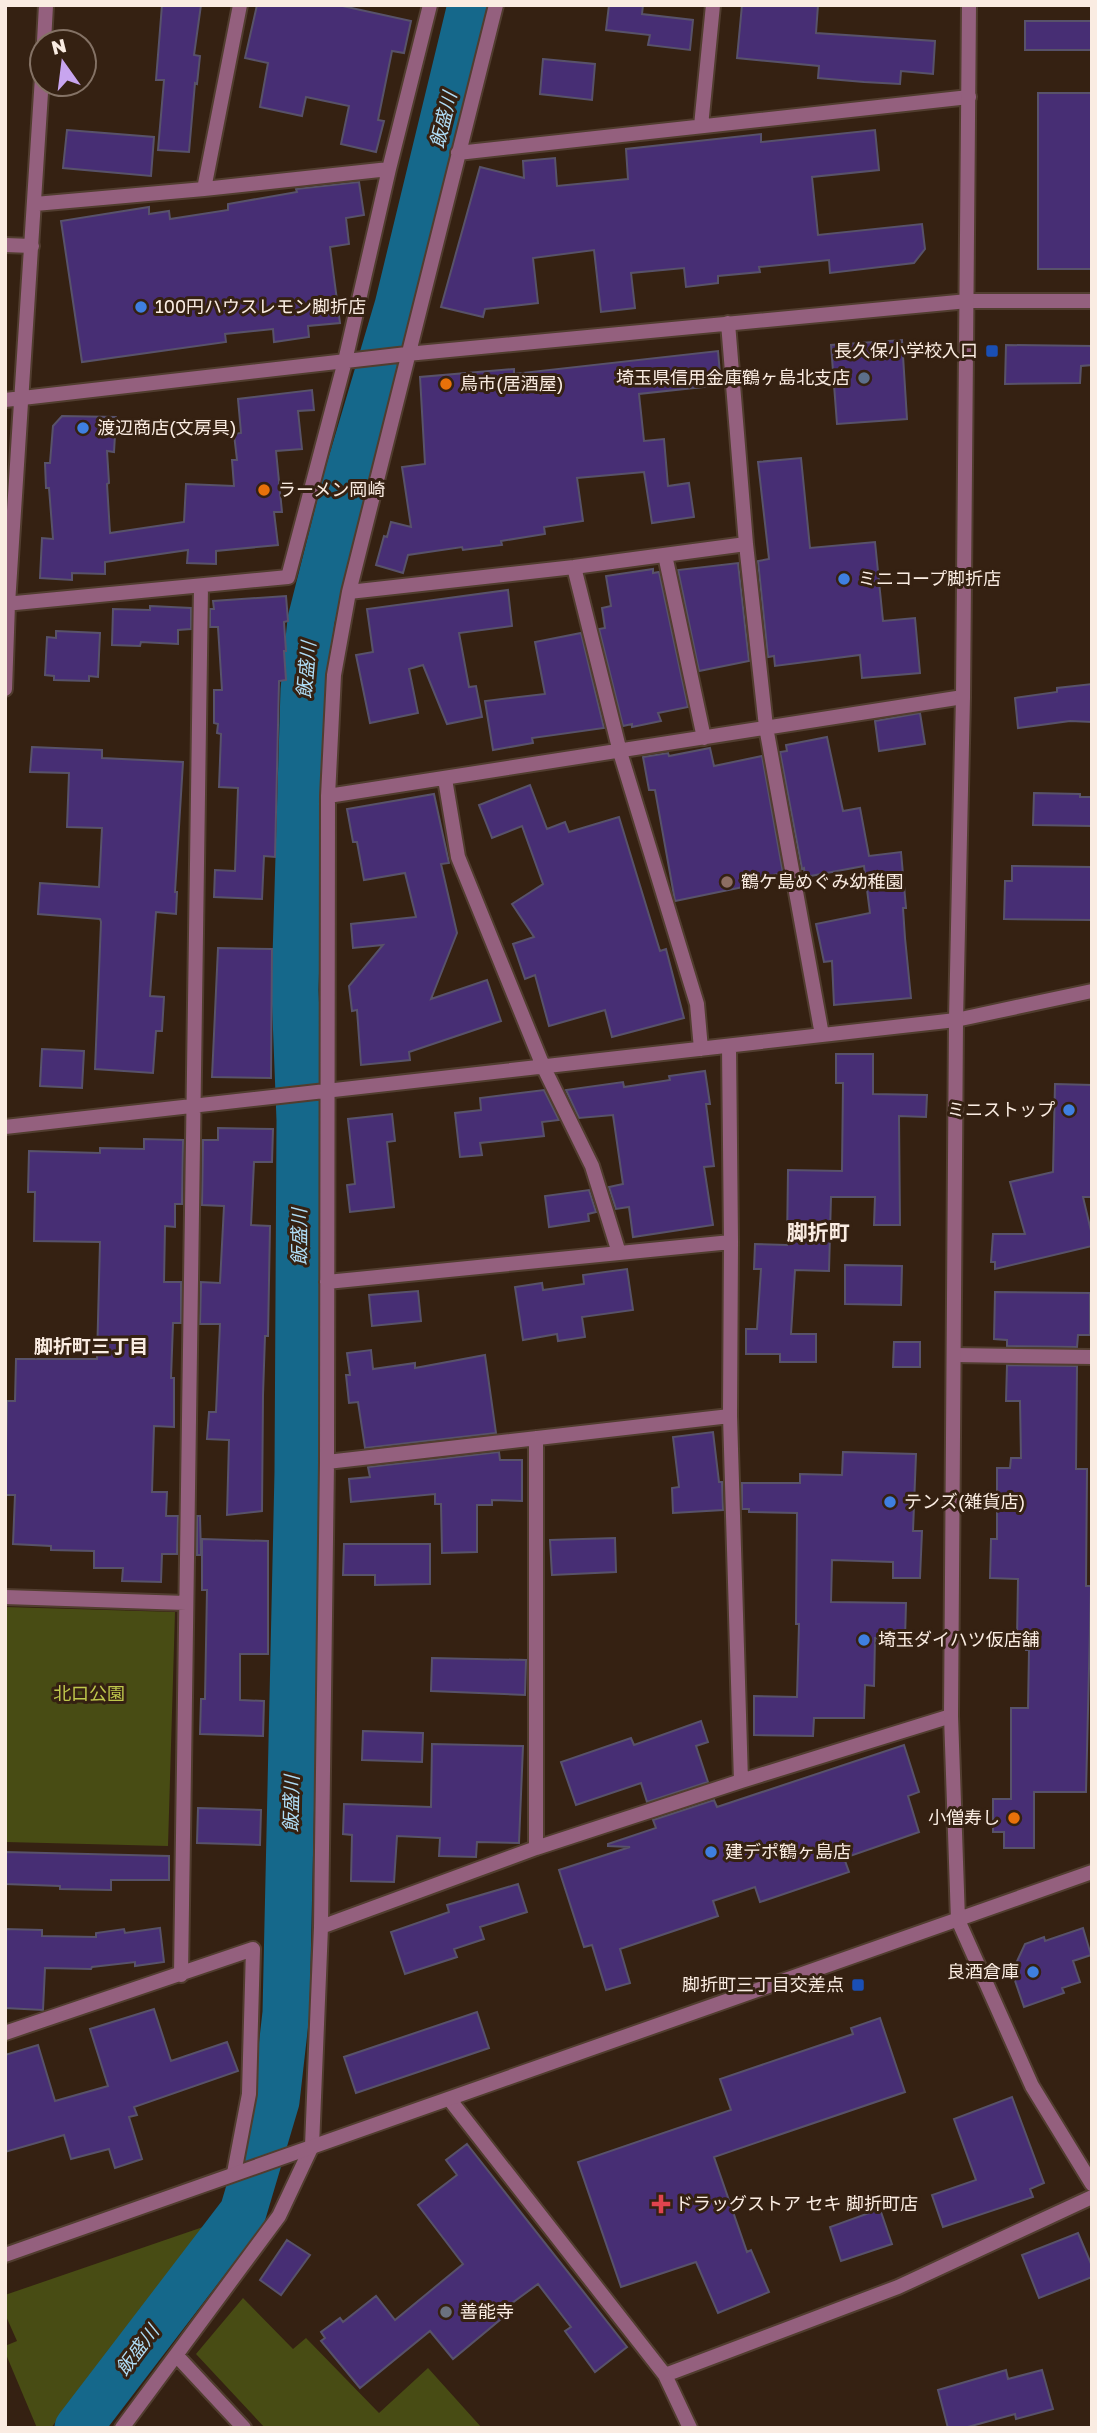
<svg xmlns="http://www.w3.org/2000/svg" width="1097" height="2433" font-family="'Golos Text','Noto Sans JP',sans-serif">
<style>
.green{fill:#484c14}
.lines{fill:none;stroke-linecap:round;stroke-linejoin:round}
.river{stroke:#15688b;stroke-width:47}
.building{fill:#472e74;stroke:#58526a;stroke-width:2}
.minor-casing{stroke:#513d2f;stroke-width:18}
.tertiary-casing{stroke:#513d2f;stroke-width:18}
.minor{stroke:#94607e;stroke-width:14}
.tertiary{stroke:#94607e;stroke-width:14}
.shop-dot{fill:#3f7fe0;stroke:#352112;stroke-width:2.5}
.transit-dot{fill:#1a4fb4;stroke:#352112;stroke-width:2.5}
.service-dot{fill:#5c6f8a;stroke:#352112;stroke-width:2.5}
.food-dot{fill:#e8710a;stroke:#352112;stroke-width:2.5}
.education-dot{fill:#8d6e63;stroke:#352112;stroke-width:2.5}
.health-dot{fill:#e0444e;stroke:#352112;stroke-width:2.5}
.worship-dot{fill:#6b7280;stroke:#352112;stroke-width:2.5}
.labels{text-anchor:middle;stroke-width:6;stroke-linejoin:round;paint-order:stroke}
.poi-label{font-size:18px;fill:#faece2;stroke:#352112;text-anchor:start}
.park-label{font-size:18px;fill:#bfc74c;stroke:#352112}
.water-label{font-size:19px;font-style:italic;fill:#afdcf5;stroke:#352112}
.neighbourhood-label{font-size:19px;font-weight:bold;fill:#faece2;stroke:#352112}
.quarter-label{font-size:21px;font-weight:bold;fill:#faece2;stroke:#352112}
</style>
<rect width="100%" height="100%" fill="#352112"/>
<!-- green -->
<path class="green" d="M5,1607l170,5 -7,234 -163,-4z
M203,2227l-152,201h-14l-32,-76v-6l12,-5 -12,-27v-19z
M243,2298l50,51 13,-11 73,75 49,-45 54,60h-217l-69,-74z"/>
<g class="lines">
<!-- river -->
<path class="river" d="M78,2428l165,-216 33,-111 10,-88 12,-541 2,-352 -5,-130 9,-300 7,-70 36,-142 51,-172 73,-301"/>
</g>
<!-- building -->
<path class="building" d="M162,5h39l-7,50 6,1 -3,28 -2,-1 -6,69 -31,-2 6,-70h-8z
M257,5h81l73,16 -7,32 -12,-2 -14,69 6,1 -8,31 -35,-8 8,-38 -43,-9 -4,19 -42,-9 8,-44 -23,-5z
M609,5h34l-1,9 51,6 -3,30 -42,-5 2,-10 -44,-5z
M742,5h76l-2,28 119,8 -2,33 -32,-3 -1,13 -36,-2 -46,-4 1,-12 -82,-8z
M1025,21h67v29h-67z
M543,59l52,5 -3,36 -52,-6z
M1038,93h54v176h-54z
M67,130l87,7 -3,39 -88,-8z
M875,130l4,40 -67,7 6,58 104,-11 3,25 -11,14 -84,10 -1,-13 -70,7 1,5 -42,4v7l-32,4 -2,-19 -53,5 4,35 -34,4 -7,-62 -61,8 5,45 -53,6 -2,8 -42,-10 39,-140 44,11 -1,-17 32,-3 2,28 71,-7 -2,-30 135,-15v8z
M359,182l5,33 -18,3 3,26 -19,3 10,76 -32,3 1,11 -35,5 -1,-13 -48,5 1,8 -144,20 -21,-141 88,-14v7l20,-3 1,8 58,-9v-6l69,-12 -1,-3z
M902,340l5,79 -70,5 -6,-79z
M1006,345l86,1v19l-11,1 -1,17 -75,1z
M718,351l3,34 -82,9 5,47 20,-2 4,47 21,-3 5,34 -42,6 -8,-51 -67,6 6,43 -39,6 1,7 -44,7 1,4 -39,5 -1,-3 -54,8 -5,18 -27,-8 8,-29 3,1 4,-15 20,5 -9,-60 23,-3 -5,-87 94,-8v5z
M312,390l2,20 -16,1 4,38 -26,2 6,61h-8l4,33 -62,6v13l-29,-1 1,-13 -83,12v12l-33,-1v7l-32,-2 2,-40 11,1 -4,-51h-3l-1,-25h5l3,-37 9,-10 54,1 -2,35 -7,-1 2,32 -2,1 3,49 74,-11 2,-38 48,2 -2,-26h5l-3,-26 7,-1 -3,-34z
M801,458l9,90 65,-6 8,79 32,-3 5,55 -58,5 -2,-23 -85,11 -1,-10 -6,1 -10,-96 11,-2 -11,-97z
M738,563l11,98 -50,10 -21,-101z
M653,569v4l6,-1 29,135 -30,6 3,8 -29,6v-3l-9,2 -24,-97 6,-1 -3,-20 9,-2 -5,-30z
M508,590l4,36 -53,7 10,54 7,-1 6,31 -35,7 -24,-59 -14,4 9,44 -48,10 -14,-68 17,-3 -6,-43z
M286,596l2,25 -4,1 2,29h-2l2,29 -7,1 -4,176 -11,-1 -2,43 -48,-2 1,-27 20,1 3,-83 -19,-1 2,-53 -4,-1 1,-9 -4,-1v-33h8l-4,-63h-8v-18h4l-1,-8z
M150,606l41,2v21l-13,1v14l-37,-2 -1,4 -28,-1 1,-36 37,1z
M56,631l44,2 -2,44 -9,-1v5l-35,-1v-4l-9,-1 2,-38 9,1z
M581,633l23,95 -72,10 1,5 -40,7 -8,-49 60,-7 -10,-52z
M1092,684v38l-22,-1 -52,7 -3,-30 42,-6v-4z
M920,713l5,31 -46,7 -4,-30z
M827,737l16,74 17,-3 9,48 32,-4 5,56h-3l2,30 6,60 -77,7 -2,-44 -8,1 -8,-38 54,-11 -6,-47 -59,11 -1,-9 -2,1 -22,-117 7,-1 -1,-6z
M32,747l70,3v8l81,4 -8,130h2l-1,22 -20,-2 -6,84 14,1 -2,34h-6l-3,42 -58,-4 6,-147 -1,-3 -62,-5 2,-31 59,4 3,-59 -35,-1 2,-54 -39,-1z
M710,748l4,18 48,-10 21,117 -37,7 2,6 -73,15 -20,-111h-6l-6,-33 25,-4 1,3z
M530,785l17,44 18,-7 4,10 50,-15 41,134 6,-2 18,69 -72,19 -7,-27 -56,16 -14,-51 -10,4 -12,-35 21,-7 -22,-33 31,-20 -21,-58 -30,12 -13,-33z
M1034,793l46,1v3h12v29l-59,-1z
M434,794l15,69 -8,1 16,69 -26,66 56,-19 14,41 -92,31 1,8 -49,5 -4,-55 -5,1 -3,-25 34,-41 -30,3 -2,-24 65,-7 -11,-44 -41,7 -7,-38h-4l-6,-33z
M1012,866l80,1v53l-88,-1 1,-38h7z
M218,948l54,1 -1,129 -59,-1z
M42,1049l42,2 -2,37 -42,-2z
M836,1054h37v40l54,1 -1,22 -27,-1 1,109h-26l1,-28h-44l-2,74 -34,-1 -4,64h25v28h-36v-8h-34v-25h11l4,-60h-7l1,-25 32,1 1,-75 54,1 1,-88h-7z
M705,1071l5,33h-4l8,62 -10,1 9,58 -80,12 -4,-30 -13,2 -7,-22 14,-3 -10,-69 -34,3 -13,-28 57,-8 1,5 46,-7 -1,-4z
M1055,1084l37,1v112h-9l9,38v11l-97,23v-7h-4l2,-28h32l-15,-52 43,-10z
M544,1090l15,30 -17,2 2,14 -64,7 2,12 -22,2 -5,-44 26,-3 -1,-12z
M392,1114l3,27 -8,1 7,65 -44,5 -3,-27 8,-1 -7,-65z
M218,1128l55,1 -1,33h-18l-3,63 19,1 -2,110h-3l-2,59 -1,116 -35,4 2,-75 -22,-1 2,-27h7l4,-88h-20l1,-42 19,1 4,-77 -22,-1 1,-65h15z
M144,1139l39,1 -1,64h-7v23l-10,-1 -1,56h17v41h-8l-2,55h3v49l-20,-1 -2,66h15l-1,24h12l-1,38h-15l-1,28 -39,-1 1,-13h-29v-17l-43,-1v-4l-38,-2 2,-49h-10l2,-94h8l1,-42h81l3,-117 -66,-1 1,-49h-7l1,-41 71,2v-5l44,1z
M589,1190l7,22 -8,2 1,7 -40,6 -4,-31z
M845,1265l57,1 -1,39 -56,-1z
M627,1269l6,41 -51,7 3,20 -27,4 -1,-7 -34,6 -8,-53 27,-4 1,7 41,-6 -1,-9z
M418,1291l3,30 -49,5 -3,-31z
M995,1292l95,1v42h-12l-1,12 -70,-1v-6l-13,-1z
M894,1342h26v25h-27z
M371,1350l2,19 42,-6v5l70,-13 11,78 -131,15 -7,-46 -9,1 -3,-28h4l-3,-22z
M1007,1365l70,1 -1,103h11l-1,117h5l-5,206h-52v56h-30v-16h-11v-33h18v-91h17l1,-58h-3v-11h-9l1,-60 -28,-1 1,-39h6v-71h13l1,-10h10l-1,-57h-14z
M713,1432l6,50h3l1,28 -50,3 -1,-25 7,-1 -6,-50z
M499,1452l1,8h22v41l-30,-1v5h-15v47l-35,1 -1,-49h-6v-10l-84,8 -2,-23 21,-2 -2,-10z
M843,1452l73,2 -3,77h9l-2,47h-27v-16l-61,-2 -1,42 75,1 -1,36 -30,-1 -1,48 -9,-1 -1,33h-50l-1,18 -59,-1v-39l43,1 2,-73h-3l1,-111 -48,-1v-3h-7v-26h58v-9l42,1z
M197,1516h3l1,39h-4z
M615,1538l1,34 -64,3 -2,-35z
M202,1539l66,2v113h-28v46l24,1 -1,35 -63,-2 1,-35h4l2,-109h-5z
M344,1544h86v40l-55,1v-10h-32z
M432,1658l94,2 -1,35 -94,-4z
M701,1721l7,21 -12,4 12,36 -61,20 -6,-19 -65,22 -15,-43 70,-24 3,7z
M363,1731l60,2 -1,29 -60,-2z
M432,1744l91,2 -4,97 -42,-1 -1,15 -37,-1 1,-18 -43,-2 -3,46 -43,-1 1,-46 -9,-1 1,-30 87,3z
M904,1745l15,47 -11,4 11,36 -75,26 5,14 -89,30 -5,-15 -42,14 5,15 -98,33 10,34 -24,7 -14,-45 -8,2 -25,-77 71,-23 -22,-1v-2l48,-16 -3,-8 61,-20 3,7z
M198,1808l63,2 -1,35 -63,-2z
M5,1852l164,4v24h-58v10l-51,-1v-3l-55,-2z
M518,1884l9,28 -47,15 4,12 -30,10 3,8 -52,17 -14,-42 58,-20 -2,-7z
M160,1928l4,34 -29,4v-4l-43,5 -1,2 -46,-1 -2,42 -38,-2v-79l37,1v6l54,1v-4l28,-4 1,4z
M1083,1928l8,27 -18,6 7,21 -18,6 2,5 -40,14 -12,-35 13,-28 19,-7 1,4z
M154,2009l17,52 56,-19 11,29 -104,36 3,8 -8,2 13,42 -27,9 -6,-19 -38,10 -7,-24 -59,17v-97l33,-10 17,56 53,-15 -18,-57z
M477,2012l12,36 -133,45 -12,-36z
M880,2018l25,74 -191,65 33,95 4,-2 18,42 -51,21 -22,-51 -75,25 -43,-125 153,-52 -11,-31 133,-45 -2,-6z
M1012,2097l32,86 -14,6 3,8 -90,30 -11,-32 44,-15 -22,-61z
M467,2144l160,203 -32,25 -30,-41 6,-4 -33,-43 -41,30 4,5 -48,40 -23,-28 -70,57 -39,-47 4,-3 -4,-6 19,-14 3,4 33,-26 19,24 68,-56 -45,-59 39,-30 -11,-15z
M880,2209l12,35 -51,17 -11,-34z
M1078,2233l14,33v11l-53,21 -17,-43z
M287,2240l23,15 -29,40 -21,-15z
M1006,2370l2,9 34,-9 11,39 -37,10 -1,-5 -51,14h-16l-10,-38z"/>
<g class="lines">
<defs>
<path id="minor" d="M44,42l2,-37
M701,126l12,-121
M458,153l511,-56
M204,189l36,-184
M35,204l169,-15 185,-20
M5,245l27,1
M728,323l18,221 20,183 56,308
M5,400l402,-46 561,-53h124
M665,555l39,183
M574,567l46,185 77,252 4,45
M349,592l225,-25 172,-23
M5,604l283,-27 57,-216 44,-192 41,-164
M5,689l3,-85 34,-527
M445,779l13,78 85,209 49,100 27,87
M328,796l635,-99
M729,1046l2,196 -1,174 11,365
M5,1127l951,-107 136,-29
M327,1282l404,-40
M954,1355l138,2
M536,1438v410
M327,1462l403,-46
M5,1597l181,6
M958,1920l74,166 60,98
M321,1927l215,-79 205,-67 210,-65
M181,1975l20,-1389
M5,2033l248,-84 -4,145 -15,79
M450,2100l215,275 25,53
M177,2356l67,72
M665,2375l233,-88 194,-90
M122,2428l157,-212 33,-70 9,-219 6,-465 1,-666 6,-121 15,-83 147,-587"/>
<path id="tertiary" d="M958,1920l-7,-204 5,-696 7,-323 6,-692
M5,2255l1087,-383"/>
</defs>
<!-- minor casing -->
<use href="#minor" class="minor-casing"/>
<!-- tertiary casing -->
<use href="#tertiary" class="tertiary-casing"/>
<!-- minor -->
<use href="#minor" class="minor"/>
<!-- tertiary -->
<use href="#tertiary" class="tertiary"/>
</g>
<!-- markers -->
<g class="shop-dot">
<circle cx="141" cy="307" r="7"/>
<circle cx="83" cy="428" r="7"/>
<circle cx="844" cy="579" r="7"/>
<circle cx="1069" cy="1110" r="7"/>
<circle cx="890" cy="1502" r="7"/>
<circle cx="864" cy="1640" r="7"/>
<circle cx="711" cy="1852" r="7"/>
<circle cx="1033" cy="1972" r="7"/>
</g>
<g class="transit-dot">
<rect x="985" y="344" width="14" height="14" rx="3.5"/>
<rect x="851" y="1978" width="14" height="14" rx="3.5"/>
</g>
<circle class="service-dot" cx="864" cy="378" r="7"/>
<g class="food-dot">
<circle cx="446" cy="384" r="7"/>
<circle cx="264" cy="490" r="7"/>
<circle cx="1014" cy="1818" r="7"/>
</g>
<circle class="education-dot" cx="727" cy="882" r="7"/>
<path class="health-dot" d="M657.5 2193.5h7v7h7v7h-7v7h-7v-7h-7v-7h7z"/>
<circle class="worship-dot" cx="446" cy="2312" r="7"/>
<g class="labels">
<!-- poi labels -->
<g class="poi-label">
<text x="155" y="313">100円ハウスレモン脚折店</text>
<text x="978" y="357" text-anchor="end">長久保小学校入口</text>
<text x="850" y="384" text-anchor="end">埼玉県信用金庫鶴ヶ島北支店</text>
<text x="460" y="390">鳥市(居酒屋)</text>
<text x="97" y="434">渡辺商店(文房具)</text>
<text x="278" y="496">ラーメン岡崎</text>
<text x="858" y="585">ミニコープ脚折店</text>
<text x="741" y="888">鶴ケ島めぐみ幼稚園</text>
<text x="1055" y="1116" text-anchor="end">ミニストップ</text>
<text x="904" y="1508">テンズ(雑貨店)</text>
<text x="878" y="1646">埼玉ダイハツ仮店舗</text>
<text x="1000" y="1824" text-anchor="end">小僧寿し</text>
<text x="725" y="1858">建デポ鶴ヶ島店</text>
<text x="1019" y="1978" text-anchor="end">良酒倉庫</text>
<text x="844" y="1991" text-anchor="end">脚折町三丁目交差点</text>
<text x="675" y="2210">ドラッグストア セキ 脚折町店</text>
<text x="460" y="2318">善能寺</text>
</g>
<!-- park labels -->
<g class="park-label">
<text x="89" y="1700">北口公園</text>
</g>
<!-- water labels -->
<g class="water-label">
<text transform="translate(443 120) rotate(-76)" y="7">飯盛川</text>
<text transform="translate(306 670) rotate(-85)" y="7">飯盛川</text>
<text transform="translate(299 1237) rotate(-90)" y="7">飯盛川</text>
<text transform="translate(291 1804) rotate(-89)" y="7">飯盛川</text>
<text transform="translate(137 2350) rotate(-53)" y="7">飯盛川</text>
</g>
<!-- neighbourhood labels -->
<g class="neighbourhood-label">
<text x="91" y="1353">脚折町三丁目</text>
</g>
<!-- quarter labels -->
<g class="quarter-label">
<text x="818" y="1240">脚折町</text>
</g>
</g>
<!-- border -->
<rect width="1097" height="2433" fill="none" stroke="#faece2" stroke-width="14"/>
<!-- north arrow -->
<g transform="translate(63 63) rotate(346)"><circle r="33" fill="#352112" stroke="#847265" stroke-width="2"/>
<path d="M0-5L12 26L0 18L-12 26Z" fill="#c8a5ef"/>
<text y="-10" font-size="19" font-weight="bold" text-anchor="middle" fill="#faece2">N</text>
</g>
</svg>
